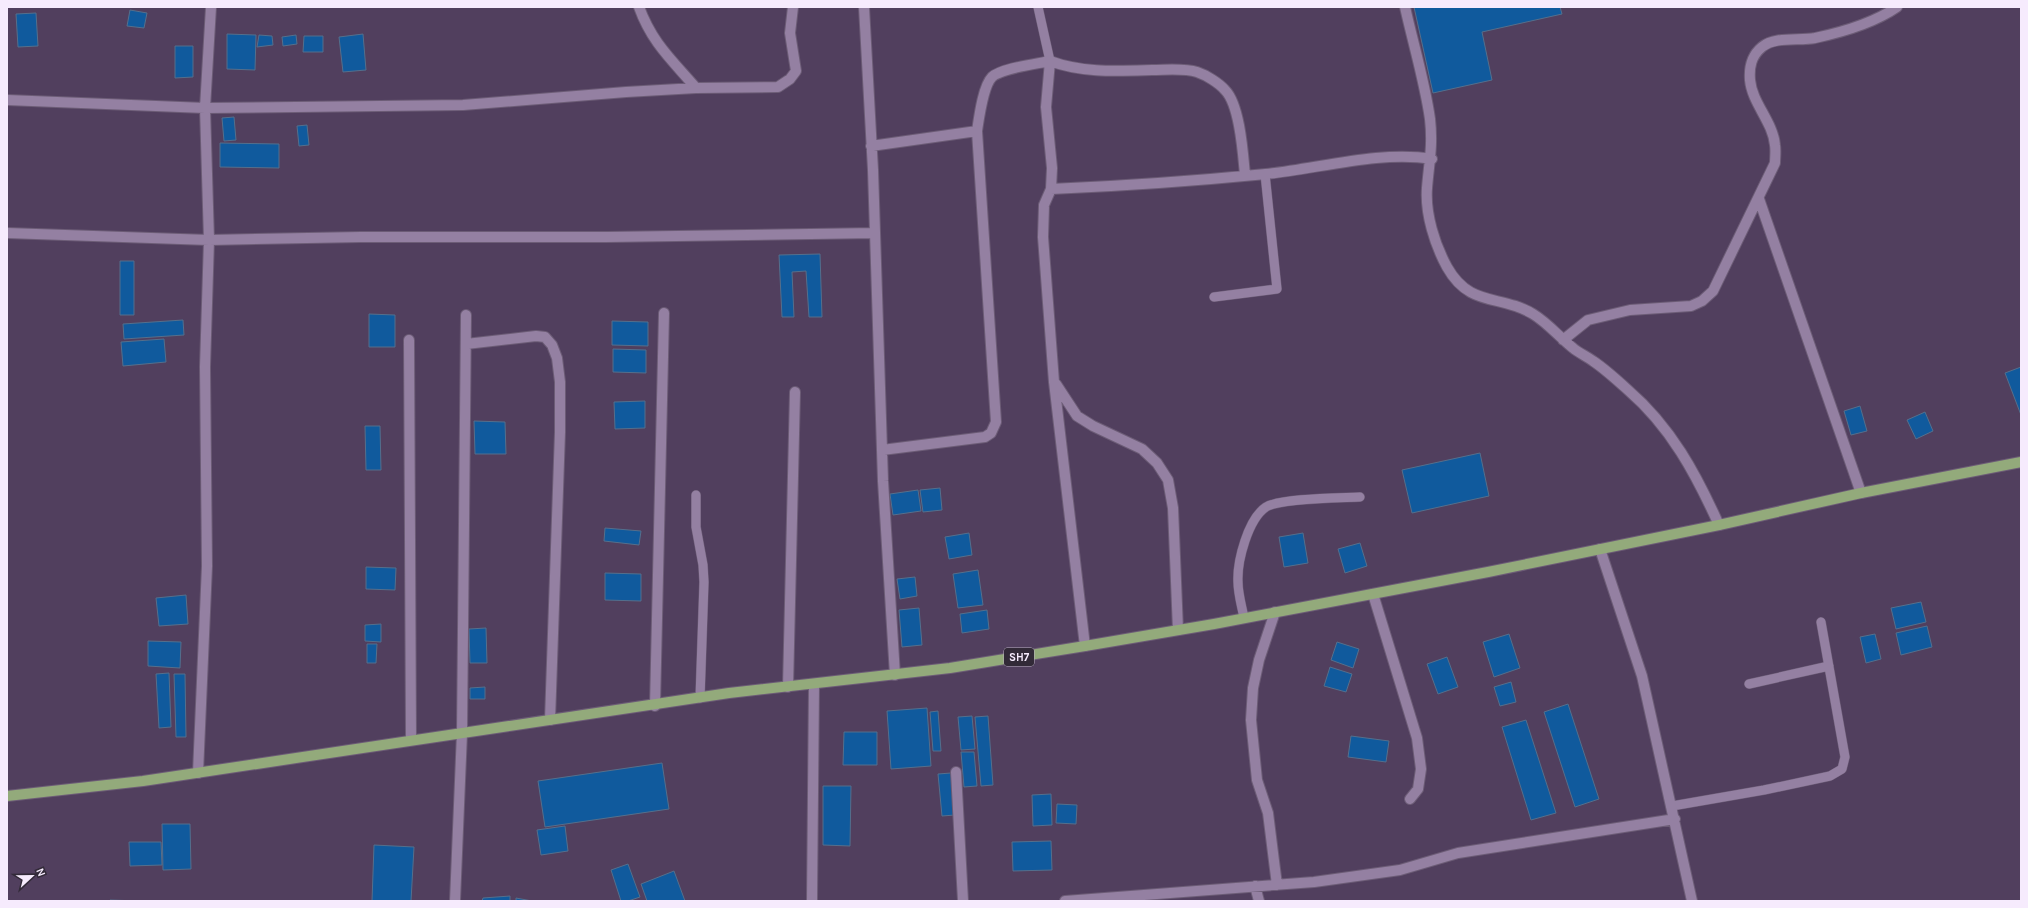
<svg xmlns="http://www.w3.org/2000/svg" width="2028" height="908" font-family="Karla,sans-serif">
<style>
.building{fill:#105a9d;stroke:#556f8c}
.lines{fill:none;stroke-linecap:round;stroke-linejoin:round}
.service-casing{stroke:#6c5c76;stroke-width:10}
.minor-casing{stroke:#6c5c76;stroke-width:12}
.primary-casing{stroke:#6c5c76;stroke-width:12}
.service{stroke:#9480a2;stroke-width:9}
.minor{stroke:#9480a2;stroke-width:10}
.primary{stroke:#93aa7b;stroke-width:10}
.labels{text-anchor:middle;stroke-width:3.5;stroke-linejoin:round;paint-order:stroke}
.shield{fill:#322a38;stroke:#bbb1c2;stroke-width:1}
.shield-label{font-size:11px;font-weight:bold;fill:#f6ebfd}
</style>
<rect width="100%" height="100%" fill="#513f5e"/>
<!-- building -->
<path class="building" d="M1414,7h146l2,7 -80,18 10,48 -59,13z
M130,10l17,3 -3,15 -17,-2z
M36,13l2,33 -20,1 -2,-33z
M227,34l29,1 -1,35 -28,-1z
M363,34l3,36 -23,2 -4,-35z
M259,35l13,1 1,9 -16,2z
M296,35l1,9 -14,2 -1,-9z
M304,36h19v16h-20z
M175,46h18v31l-18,1z
M234,117l2,23 -12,1 -2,-23z
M307,125l2,20 -10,1 -2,-20z
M220,143l59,1v24l-59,-1z
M820,254l2,63h-13l-3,-46 -14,1 2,45h-12l-3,-62z
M120,261h14v54h-14z
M369,314l26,1v32h-26z
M183,320l1,15 -60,4 -1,-15z
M612,321l36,1v24l-36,-1z
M164,339l2,23 -43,4 -2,-24z
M613,349l33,1v23l-33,-1z
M2021,367v48l-16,-42z
M645,401v27l-30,1 -1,-27z
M1860,406l7,25 -16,4 -7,-24z
M1925,412l8,19 -17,8 -9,-19z
M474,421l31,1 1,32h-31z
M365,426h15l1,44h-15z
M1480,453l9,43 -77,17 -10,-43z
M940,488l2,22 -19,2 -3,-22z
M918,490l3,21 -28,4 -3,-21z
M605,528l36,3 -2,14 -35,-4z
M969,533l3,22 -23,4 -4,-22z
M1303,533l5,30 -24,4 -5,-30z
M1360,543l7,23 -22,7 -7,-24z
M366,567l30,1 -1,22 -29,-1z
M978,570l5,35 -25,3 -5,-34z
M605,573l36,1v27l-36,-1z
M915,577l2,19 -17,3 -3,-20z
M186,595l2,29 -29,2 -3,-28z
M1921,602l5,20 -30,7 -5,-21z
M919,608l3,37 -20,2 -3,-37z
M987,610l2,19 -27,4 -2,-19z
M381,624v18l-16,-1v-16z
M1927,626l5,21 -31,8 -5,-22z
M486,628l1,35h-17l-1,-34z
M1509,634l11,34 -26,9 -11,-35z
M1875,634l6,25 -15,4 -6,-26z
M148,641l33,1 -1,26 -32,-2z
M1337,642l22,7 -6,19 -22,-8z
M367,644h10l-1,19h-9z
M1447,657l11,30 -20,7 -11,-30z
M1330,667l22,7 -6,18 -22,-6z
M169,673l2,54 -12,1 -3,-54z
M174,674h11l1,63h-10z
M1511,682l5,20 -16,4 -6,-19z
M485,687v12h-15v-11z
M1568,704l31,95 -24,8 -31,-95z
M927,708l4,58 -40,3 -4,-58z
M938,711l3,40h-8l-3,-39z
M972,716l3,33 -14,1 -3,-33z
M988,716l5,69 -12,1 -6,-69z
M1526,720l30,93 -25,7 -29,-93z
M844,732h33v33h-34z
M1351,736l38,5 -3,21 -38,-5z
M961,752h13l3,34 -13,1z
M662,763l7,46 -124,18 -7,-46z
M951,773l4,42 -13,1 -4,-42z
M823,786h28l-1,60 -27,-1z
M1051,794l1,31 -19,1 -1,-31z
M1057,804l20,1 -1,19 -20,-1z
M162,824h28l1,45 -28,1z
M565,826l3,25 -27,4 -4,-25z
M1051,841l1,29 -39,1 -1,-29z
M129,842h32l1,23 -32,1z
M374,845l40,2 -3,54h-39z
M628,864l12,33 -12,4h-7l-10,-31z
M674,871l11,30h-38l-6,-17z
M510,896v5h-28l1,-3z
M516,898l16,3h-16z
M110,900l29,1h-29z"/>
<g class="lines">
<defs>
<path id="service" d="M1038,7l12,54
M1214,297l63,-8 -12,-115
M696,495v32l7,38 1,17 -4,116
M1244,618c-2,-11 -6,-24 -6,-36 -1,-21 10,-63 28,-75 15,-9 75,-9 94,-10
M1749,684l80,-18
M1672,806l92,-16 66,-14 12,-7 3,-12 -24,-135"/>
<path id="minor" d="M639,7c13,36 33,53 57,81
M864,7l9,163 10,311 12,194
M1405,7c8,36 20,76 25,112 3,27 -1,44 -3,69 -2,26 8,57 20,79 23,41 53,27 86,47 15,9 27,24 40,34 6,5 13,8 20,13 12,8 24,19 35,29 43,37 68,84 91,135
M1050,61c32,12 67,10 102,9 14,0 32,-2 45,2 9,3 22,11 28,18 15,15 18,64 20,85
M7,100l198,8 258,-3 163,-13 70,-4 82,-1 12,-8 6,-8 -6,-38 3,-26
M871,146l106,-15
M1051,189c72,-3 143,-8 215,-15 51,-5 115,-24 166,-15
M1759,199l102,294
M7,233l202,7 152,-3h246l268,-4
M409,340l2,400
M1563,340l25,-20 42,-10 61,-4 11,-5 11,-10 62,-128c0,-5 1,-12 0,-18 -2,-23 -23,-42 -25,-65 -1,-13 1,-24 12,-33 13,-11 37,-6 53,-9 28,-6 59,-15 82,-31
M466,344l70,-8 9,1 7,8 5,13 3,24v50l-10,288
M1056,384l21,32 16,10 49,23 15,14 11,17 5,28 5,122
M882,450l103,-13 6,-4 5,-11 -19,-291c2,-13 6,-45 15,-54 10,-9 44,-13 58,-16l-4,46 6,61 -1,21 -7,16 -1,32 11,145 31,264
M1600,549l42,127 50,225
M1373,594l44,144 4,31 -3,20 -8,10
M1275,612l-16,48 -6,28 -2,32 6,60 11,33 9,72
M788,687l7,-295
M655,706l9,-393
M956,772l7,129
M198,773l9,-207 -2,-199 4,-127 -4,-132 6,-101
M1255,886l4,15
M455,901l7,-168 4,-418
M812,901l2,-217
M1065,901l249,-19 86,-12 58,-17 217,-34"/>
<path id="primary" d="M7,796l136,-15 586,-88 221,-25 135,-22 129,-22 274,-52 231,-47 142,-32 160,-31"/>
</defs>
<!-- service casing -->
<use href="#service" class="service-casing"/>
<!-- minor casing -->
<use href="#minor" class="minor-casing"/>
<!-- primary casing -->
<use href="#primary" class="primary-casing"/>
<!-- service -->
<use href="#service" class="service"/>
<!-- minor -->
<use href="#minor" class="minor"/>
<!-- primary -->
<use href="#primary" class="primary"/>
</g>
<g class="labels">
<!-- shield labels -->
<rect class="shield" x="1004" y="648" width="30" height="18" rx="3"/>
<g class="shield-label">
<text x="1019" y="661">SH7</text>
</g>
</g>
<!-- border -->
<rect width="2028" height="908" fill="none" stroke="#f6ebfd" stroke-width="16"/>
<!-- north arrow -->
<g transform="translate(32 876) rotate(68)" stroke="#322a38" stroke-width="3" paint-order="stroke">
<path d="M0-3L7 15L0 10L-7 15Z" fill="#f6ebfd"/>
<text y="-6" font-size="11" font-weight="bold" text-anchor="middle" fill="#f6ebfd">N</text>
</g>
</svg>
